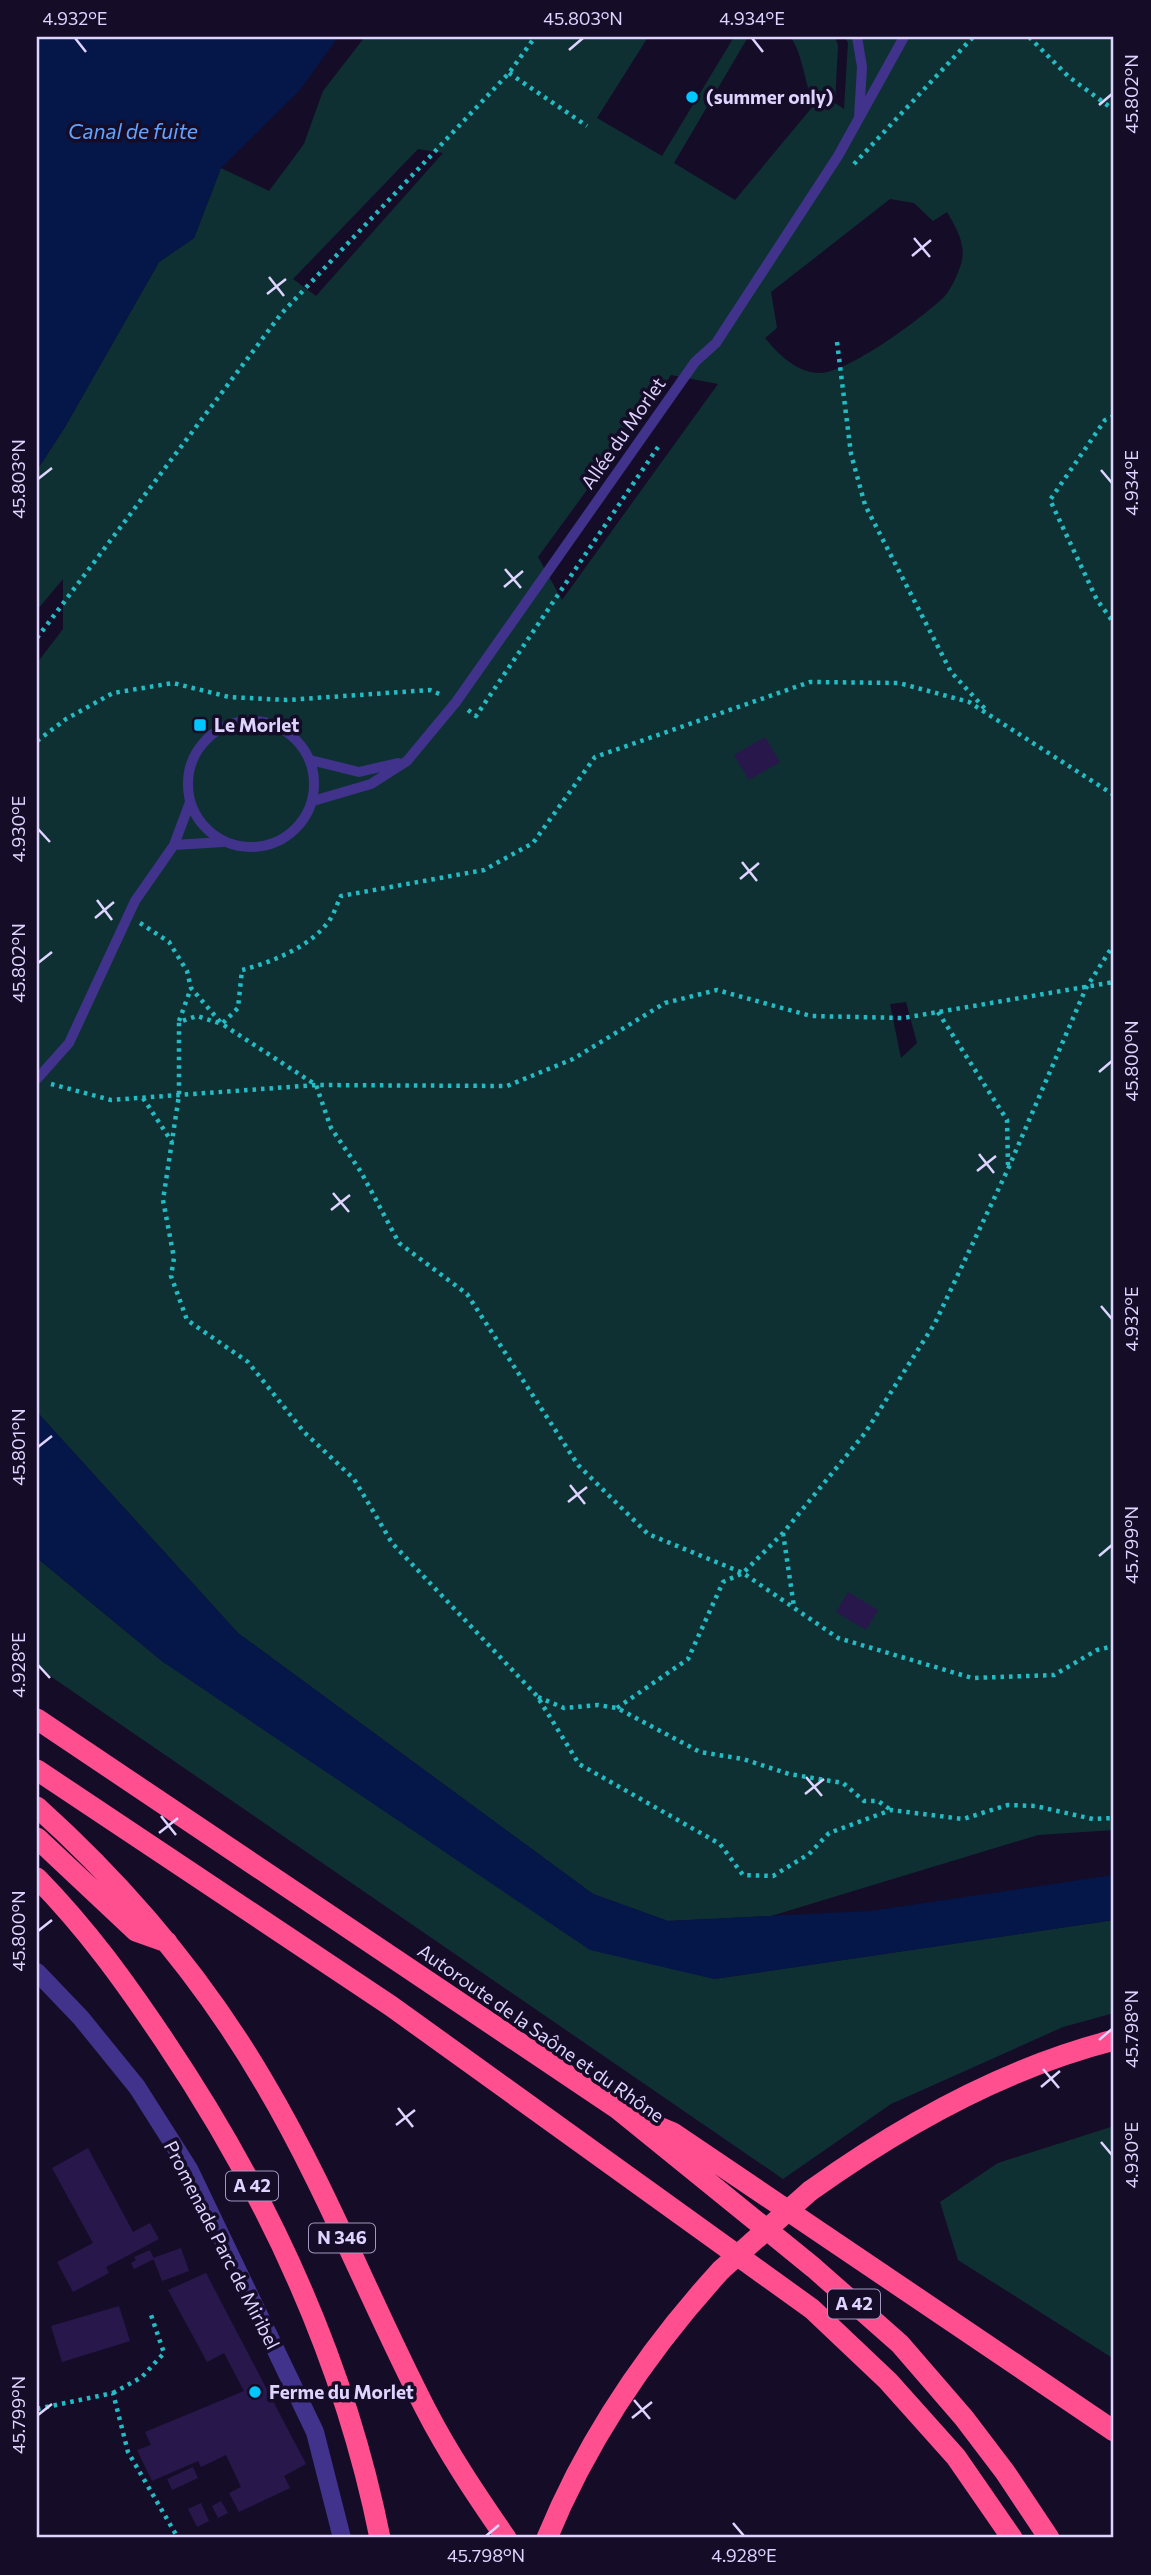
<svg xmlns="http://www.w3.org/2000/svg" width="1151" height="2575" font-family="Commissioner,sans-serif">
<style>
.green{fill:#0f3033;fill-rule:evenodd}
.water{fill:#051649}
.building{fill:#28174b}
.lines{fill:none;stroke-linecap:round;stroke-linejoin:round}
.path{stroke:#23bbc4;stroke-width:4.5;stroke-dasharray:3.5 5;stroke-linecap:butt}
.service{stroke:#41338c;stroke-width:10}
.minor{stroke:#41338c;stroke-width:18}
.motorway{stroke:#ff4f8f;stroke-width:21}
.motorway-bridge{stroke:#ff4f8f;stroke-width:21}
.ticks{fill:none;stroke:#ded4ff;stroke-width:2.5}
.poi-dot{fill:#00c7ff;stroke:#150d28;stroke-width:2.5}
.labels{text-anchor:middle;stroke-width:7;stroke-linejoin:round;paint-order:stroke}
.shield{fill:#150d28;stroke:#a298be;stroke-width:2}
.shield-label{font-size:18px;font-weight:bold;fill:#ded4ff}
.poi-label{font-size:19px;font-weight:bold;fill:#ded4ff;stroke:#150d28;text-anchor:start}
.street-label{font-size:19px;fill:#ded4ff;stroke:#150d28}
.water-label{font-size:21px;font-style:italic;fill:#62a4ff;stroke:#150d28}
.neatline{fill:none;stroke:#ded4ff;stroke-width:2.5}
.ticks-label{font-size:18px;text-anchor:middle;fill:#ded4ff}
</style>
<rect width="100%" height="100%" fill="#150d28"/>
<!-- green -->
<path class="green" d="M648,37l-51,81 65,38 72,-119h14l-74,126 61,37 79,-95c-10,-23 -10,-47 -23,-68h44l3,9 -3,57 9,6 4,-66 -3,-6h269v1793l-76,5 -267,81 -103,5 -75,-27 -355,-261 -201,-221v-749l26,-34v-50l-26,31v-140l28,-43 94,-165 35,-24 27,-70 48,23 35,-47 19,-53 41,-53zM418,149l25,4 -127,143 -23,-17zM890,199l24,4 19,18 14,-9c10,17 21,35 13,55 -3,9 -9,22 -15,29 -20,20 -100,80 -128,77 -22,-2 -39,-19 -52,-35l12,-10 -6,-36zM671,375l47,9 -156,216 -24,-43zM906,1002l11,41 -16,15 -11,-54z
M37,1558l126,104 551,317 400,-59v93l-51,14 -172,77 -108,75 -746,-512z
M1114,2126v233l-156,-99 -18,-58 58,-39z"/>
<!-- water -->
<path class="water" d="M37,37h301l-38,53 -79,78 -27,70 -35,24 -94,165 -28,43z
M37,1412l201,221 355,261 75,27 202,-10 244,-36v45l-400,59 -124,-29 -427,-288 -126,-104z"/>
<!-- building -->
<path class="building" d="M765,737l15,25 -31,18 -15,-25z
M848,1592l30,18 -12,20 -30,-18z
M88,2148l45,84 17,-9 9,16 -53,28 3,6 -36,19 -16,-30 36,-19 -41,-75z
M181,2248l8,23 -27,10 -9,-23z
M150,2250l4,9 -20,10 -3,-6 5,-3 -2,-3z
M206,2273l100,191 -22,12 6,12 -51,24 -10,-19 12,-6 -15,-32 -25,12 -3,-6 -46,20 -15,-31 14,-5 -6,-13 99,-41 -20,-38 -17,9 -39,-72z
M119,2306l11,35 -68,21 -11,-36z
M193,2467l5,11 -26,12 -5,-11z
M221,2501l7,12 -10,5 -6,-12z
M201,2503l8,18 -12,6 -9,-18z"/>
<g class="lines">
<!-- path -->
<path class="path" d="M1029,37l40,40 45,33
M509,73l78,53
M854,164l119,-127
M837,342l14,112 14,51 86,167 35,38
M1114,416l-9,4 -55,80 47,100 17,23
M37,638l244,-324 228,-241 26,-36
M468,710l8,6 182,-269
M37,741l29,-22 47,-26 60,-10 56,14 58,3 143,-10 12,5
M1114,795l-145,-93 -70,-19 -89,-1 -215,75 -62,86 -49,27 -143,26c-4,8 -7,18 -12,25 -19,26 -57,41 -87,49l-4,38 -16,16 -25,-8 -18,6v73l-16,105 11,58 -3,18 16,44 61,42 56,70 50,47 38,64 145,153 42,68 141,80 23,31 30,1 36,-22 20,-21 62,-23 72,9 45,-14 27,1 58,13 21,-1
M140,923l29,19 18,29 4,17 31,36 94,61 15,43 30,44 38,71 68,51 111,171 70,69 95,39 95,65 134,40 82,-3 43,-25 17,-4
M938,1012l69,108 1,45
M179,1021l12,-33
M51,1084l60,16 205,-15 191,1 66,-27 92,-56 52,-13 94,26 92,2 211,-36
M143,1098l29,44
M783,1533l11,74
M538,1697l26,11 34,-3 19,3 83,44 43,7 46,15 54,9 21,18h14l13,9
M617,1708l71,-49 35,-77 20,-9 40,-40 82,-100 70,-110 73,-154 78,-181 28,-44
M113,2393l29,-16 22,-24 -13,-38
M37,2409l76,-16 15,59 50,86"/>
<!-- service -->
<path class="service" d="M857,37l5,30 -3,51
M188 784a63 63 0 1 1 126 0a63 63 0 1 1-126 0Z
M310,760l49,12 39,-9
M313,801l58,-17 36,-23 49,-59 239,-340 21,-19 122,-187 66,-119
M174,845l49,-3
M37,1079l32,-36 66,-142 39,-56 16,-43"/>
<!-- minor -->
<path class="minor" d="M37,1972l44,46 56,69 52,82 126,263 27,106"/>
<!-- motorway -->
<path class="motorway" d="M37,1719l581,390 196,159 86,76 64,74 41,54 44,66
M37,1770l354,236 421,303 76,72 68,76 56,81
M37,1807c90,81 167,172 228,277 61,103 105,217 160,324 23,45 52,88 81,130
M37,1838l99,93 31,11
M37,1878c50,51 88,104 127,162 103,153 180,318 216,498
M642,2120l31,13 441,298
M810,2191c92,-66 194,-123 304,-151
M547,2538c41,-100 101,-188 174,-268"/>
<!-- motorway-bridge -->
<path class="motorway-bridge" d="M721,2270l89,-79"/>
</g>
<!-- ticks -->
<path class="ticks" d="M75,38l11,14M752,38l11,14M569,50l14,-12M1099,105l13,-11M914,238l16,19M912,256l19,-16M269,277l15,19M267,294l19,-15M1101,470l11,13M38,479l14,-11M505,569l16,19M504,587l19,-16M38,829l12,13M742,862l15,19M740,879l19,-16M97,900l15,20M95,918l19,-16M38,963l14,-11M1099,1072l13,-11M979,1154l15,19M977,1171l19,-15M333,1193l16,19M331,1210l19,-15M1101,1306l11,13M38,1447l14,-11M570,1485l15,19M568,1502l19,-15M1099,1556l13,-11M38,1665l12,13M806,1777l16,19M805,1794l19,-15M161,1816l15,19M159,1833l19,-15M38,1931l14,-11M1099,2040l13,-11M1043,2069l16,19M1041,2087l19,-16M398,2108l15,19M396,2125l19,-15M1101,2142l11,13M634,2400l16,19M38,2415l14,-11M632,2418l20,-16M733,2523l11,13M486,2536l13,-11"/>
<!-- markers -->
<g class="poi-dot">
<circle cx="692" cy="97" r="7"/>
<rect x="193" y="718" width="14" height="14" rx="3.5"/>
<circle cx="255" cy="2392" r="7"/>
</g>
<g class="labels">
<!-- shield labels -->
<g class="shield">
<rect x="226" y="2171.5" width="52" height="29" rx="5"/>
<rect x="309" y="2223.5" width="66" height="29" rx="5"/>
<rect x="828" y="2289.5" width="52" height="29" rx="5"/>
</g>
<g class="shield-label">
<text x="252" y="2192">A 42</text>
<text x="342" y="2244">N 346</text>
<text x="854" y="2310">A 42</text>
</g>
<!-- poi labels -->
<g class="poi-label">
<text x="706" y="104">(summer only)</text>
<text x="214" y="732">Le Morlet</text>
<text x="269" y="2399">Ferme du Morlet</text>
</g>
<!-- street labels -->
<g class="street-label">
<text transform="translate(623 433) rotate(-55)" y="7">Allée du Morlet</text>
<text transform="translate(541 2033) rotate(35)" y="7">Autoroute de la Saône et du Rhône</text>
<text transform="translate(222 2245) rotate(63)" y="7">Promenade Parc de Miribel</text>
</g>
<!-- water labels -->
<g class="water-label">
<text x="133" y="139">Canal de fuite</text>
</g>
</g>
<!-- border -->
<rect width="1151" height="2575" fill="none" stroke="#150d28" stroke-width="77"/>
<rect x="38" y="38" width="1074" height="2498" class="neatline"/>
<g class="ticks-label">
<text x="75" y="25">4.932°E</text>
<text x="583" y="25">45.803°N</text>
<text x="752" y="25">4.934°E</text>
<text transform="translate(1132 94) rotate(-90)" y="6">45.802°N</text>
<text transform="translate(19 479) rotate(-90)" y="6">45.803°N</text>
<text transform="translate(1132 483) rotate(-90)" y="6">4.934°E</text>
<text transform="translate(19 829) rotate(-90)" y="6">4.930°E</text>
<text transform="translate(19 963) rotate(-90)" y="6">45.802°N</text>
<text transform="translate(1132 1061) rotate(-90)" y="6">45.800°N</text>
<text transform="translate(1132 1319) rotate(-90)" y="6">4.932°E</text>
<text transform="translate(19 1447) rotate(-90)" y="6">45.801°N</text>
<text transform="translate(1132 1545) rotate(-90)" y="6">45.799°N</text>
<text transform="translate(19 1665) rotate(-90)" y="6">4.928°E</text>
<text transform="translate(19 1931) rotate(-90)" y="6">45.800°N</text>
<text transform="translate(1132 2029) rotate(-90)" y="6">45.798°N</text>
<text transform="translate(1132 2155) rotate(-90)" y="6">4.930°E</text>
<text transform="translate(19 2415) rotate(-90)" y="6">45.799°N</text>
<text x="486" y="2562">45.798°N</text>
<text x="744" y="2562">4.928°E</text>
</g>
</svg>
